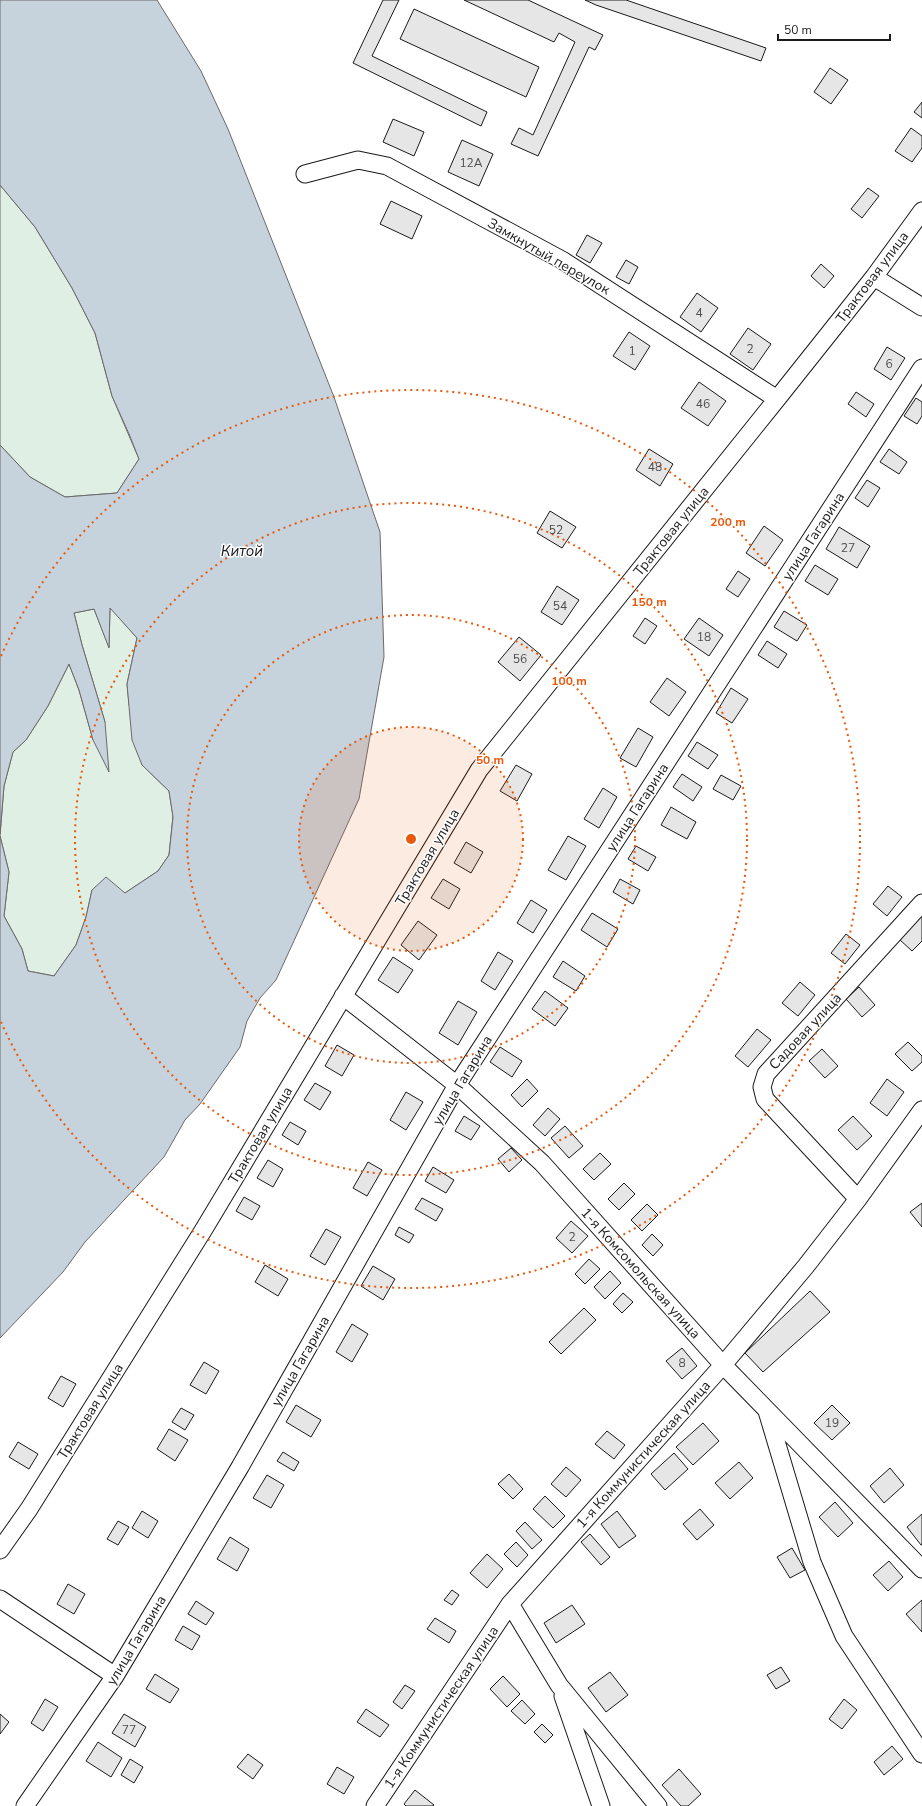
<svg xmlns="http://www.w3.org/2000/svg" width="922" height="1806" font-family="'Nunito Sans',sans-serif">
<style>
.green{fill:#e0efe3;stroke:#6a6a6a}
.water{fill:#c6d2dc;stroke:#6a6a6a}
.building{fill:#e6e6e6;stroke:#1a1a1a}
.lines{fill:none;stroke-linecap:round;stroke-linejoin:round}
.minor-casing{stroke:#1a1a1a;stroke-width:19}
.minor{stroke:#fff;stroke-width:17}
.ring{fill:none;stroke:#e8590c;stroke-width:2;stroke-dasharray:2 4}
.labels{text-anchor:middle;stroke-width:3;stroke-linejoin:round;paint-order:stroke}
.number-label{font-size:12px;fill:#4d4d4d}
.street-label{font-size:14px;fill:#1a1a1a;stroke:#fff}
.water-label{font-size:15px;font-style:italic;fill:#1a1a1a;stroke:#fff}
.centre{fill:#e8590c;stroke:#fff;stroke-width:2}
.ring-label{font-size:12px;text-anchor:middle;font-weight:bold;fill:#e8590c;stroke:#fff;stroke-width:3;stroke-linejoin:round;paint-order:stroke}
</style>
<rect width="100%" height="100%" fill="#fff"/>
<!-- green -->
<path class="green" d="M0,185l35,42 37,61 23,45 17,63 27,63 -22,34 -52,4 -35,-20 -30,-32z
M110,607l27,31 -10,46 2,20 13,61 27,26 4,25 -4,39 -11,16 -33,22 -33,-3 -6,27 -10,28 -22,31 -26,-5 -6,-22 -18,-33 5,-44 -9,-36 4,-50 9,-34 13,-12 22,-34 21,-42 10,26 14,50 12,-18 -23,-77 -8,-32 20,-4 15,38z"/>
<!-- water -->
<path class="water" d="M0,0h157l44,71 27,58 106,268 46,135 4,125 -25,142 -83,181 -16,18 -13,23 -7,26 -40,57 -15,16 -21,37 -79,85 -22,30 -63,66v-502l9,36 -5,44 18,33 6,22 26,5 22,-31 10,-28 6,-27 14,-13 19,16 33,-22 11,-16 4,-38 -4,-26 -27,-26 -10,-25 -5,-56 10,-46 -27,-30 -1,40 -15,-39 -20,4 8,32 23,77 4,50 -16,-32 -14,-50 -10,-26 -21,42 -22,34 -13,12 -9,34 -4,48v-389l30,32 35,20 52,-4 22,-34 -10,-25 -17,-38 -17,-63 -23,-45 -37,-61 -35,-42z"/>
<!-- building -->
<path class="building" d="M383,0h16l-27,56 115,56 -6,14 -128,-63z
M464,0h64l75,35 -8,15 -6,-3 -51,109 -27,-12 8,-16 14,7 42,-93 -16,-9 -5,9z
M585,0h41l140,48 -5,13 -165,-56z
M414,9l125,58 -13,30 -126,-58z
M830,68l18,12 -17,24 -17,-12z
M922,102v16l-8,-6z
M393,119l31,13 -10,24 -31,-14z
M911,128l11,8v12l-10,14 -17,-11z
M462,140l31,14 -14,32 -31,-14z
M868,188l11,8 -17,22 -11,-9z
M391,201l31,15 -10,23 -32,-15z
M587,235l15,8 -12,20 -14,-8z
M626,260l12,7 -9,17 -13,-7z
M821,264l13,12 -10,12 -13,-12z
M697,293l21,15 -17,24 -21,-15z
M748,328l23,16 -18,26 -23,-16z
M629,332l21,14 -15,24 -22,-14z
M887,347l18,11 -14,22 -17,-11z
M699,382l27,19 -18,25 -27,-18z
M856,392l18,12 -8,13 -18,-13z
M916,398l6,4v14l-5,8 -13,-8z
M649,449l24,15 -13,22 -24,-16z
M889,449l18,13 -8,12 -19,-12z
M867,480l13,8 -12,19 -13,-9z
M550,511l26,16 -14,21 -25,-15z
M764,526l19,14 -18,26 -19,-13z
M839,527l31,19 -13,22 -31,-19z
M815,565l23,14 -10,16 -23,-14z
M738,571l12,8 -12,18 -12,-8z
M557,586l22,14 -17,25 -21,-13z
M784,611l23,14 -10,16 -23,-14z
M645,618l12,8 -12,18 -12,-8z
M699,618l24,17 -14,21 -25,-17z
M519,637l22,18 -21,26 -22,-19z
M767,641l20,13 -9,14 -20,-13z
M667,678l19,14 -17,24 -19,-14z
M731,688l17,11 -16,24 -16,-10z
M638,728l15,9 -17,30 -16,-9z
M697,742l21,13 -10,14 -20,-13z
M516,765l16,9 -15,27 -17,-10z
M682,774l20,13 -9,14 -20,-14z
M721,775l20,11 -8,14 -20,-11z
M603,788l14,9 -18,31 -15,-9z
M671,807l25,15 -9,17 -26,-14z
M568,836l18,10 -20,34 -18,-10z
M466,842l17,10 -12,21 -17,-10z
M636,846l20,11 -8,14 -20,-12z
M443,879l17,10 -11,20 -18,-11z
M620,879l20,11 -7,14 -20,-12z
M888,886l14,11 -15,19 -14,-12z
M531,900l16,10 -14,23 -16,-10z
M592,913l26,16 -11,18 -26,-17z
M922,914v27l-10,10 -13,-12z
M418,921l19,14 -18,25 -18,-15z
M846,934l14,11 -15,19 -14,-11z
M498,952l15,9 -18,29 -14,-9z
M393,957l20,13 -15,23 -20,-13z
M563,961l22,15 -9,15 -23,-14z
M800,982l15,13 -17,21 -16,-13z
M859,987l16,18 -13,12 -16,-18z
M545,991l23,17 -13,18 -23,-17z
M458,1001l19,11 -19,33 -19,-12z
M757,1029l14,11 -23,27 -13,-11z
M908,1042l14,14v6l-10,9 -17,-17z
M337,1045l17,10 -12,21 -17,-10z
M500,1047l22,14 -10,16 -22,-15z
M822,1049l16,17 -13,12 -16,-17z
M527,1079l11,12 -16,16 -11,-12z
M887,1079l17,13 -17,24 -17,-13z
M315,1083l16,9 -11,18 -16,-10z
M406,1092l17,10 -17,28 -16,-10z
M548,1108l12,11 -15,17 -12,-11z
M464,1116l16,10 -9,14 -16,-9z
M853,1116l19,20 -15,14 -19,-20z
M290,1122l16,9 -8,14 -16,-10z
M565,1126l18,20 -14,12 -18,-20z
M511,1148l11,12 -13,12 -11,-13z
M600,1153l11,11 -17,16 -11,-11z
M268,1160l15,9 -10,18 -16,-9z
M368,1162l14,8 -15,26 -14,-8z
M433,1167l21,13 -8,13 -21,-12z
M624,1183l11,11 -16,16 -11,-11z
M244,1197l16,9 -8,14 -16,-9z
M422,1198l21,11 -7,12 -21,-12z
M922,1203v24l-12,-15z
M647,1204l11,11 -16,16 -11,-11z
M571,1221l17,15 -16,17 -16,-15z
M399,1227l15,8 -5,8 -14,-8z
M326,1229l15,8 -16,28 -15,-9z
M652,1234l11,11 -10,11 -11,-11z
M589,1259l11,10 -15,15 -10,-10z
M265,1265l23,14 -10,17 -23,-14z
M373,1266l22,13 -12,21 -22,-14z
M610,1271l11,12 -16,16 -11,-12z
M810,1291l20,21 -67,60 -18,-19z
M623,1293l10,9 -11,11 -9,-9z
M584,1308l12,12 -35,34 -12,-12z
M352,1324l16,10 -16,28 -16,-10z
M682,1348l15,18 -15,13 -16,-18z
M204,1362l15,9 -13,23 -16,-9z
M61,1376l15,8 -13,23 -15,-9z
M296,1405l25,15 -10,17 -25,-15z
M832,1405l18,18 -18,17 -18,-17z
M181,1408l13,7 -9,15 -13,-8z
M703,1423l16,18 -26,24 -17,-18z
M169,1429l19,11 -13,21 -18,-12z
M607,1431l18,14 -11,14 -19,-15z
M18,1442l20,12 -9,15 -20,-12z
M283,1452l16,10 -5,9 -17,-10z
M674,1453l14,16 -23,21 -14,-16z
M739,1462l14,16 -23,21 -15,-16z
M566,1467l15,13 -15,17 -15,-13z
M890,1468l14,17 -20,18 -14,-17z
M509,1474l14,15 -10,10 -15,-15z
M267,1475l17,10 -13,23 -18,-10z
M545,1496l20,20 -12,12 -20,-19z
M835,1502l18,21 -15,14 -19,-20z
M700,1509l14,16 -17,15 -14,-16z
M142,1511l16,10 -10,17 -16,-10z
M617,1511l19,25 -17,12 -18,-24z
M922,1514v31h-1l-14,-18z
M118,1521l11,6 -11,18 -11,-6z
M525,1522l17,18 -10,9 -16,-18z
M590,1534l20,23 -9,8 -20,-23z
M230,1537l19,12 -12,22 -20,-12z
M516,1542l12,13 -11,12 -13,-13z
M792,1548l13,22 -15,8 -13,-21z
M487,1554l16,15 -16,19 -17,-15z
M889,1561l14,16 -15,14 -15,-16z
M68,1584l17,10 -11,20 -17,-10z
M452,1590l7,5 -7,10 -8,-5z
M922,1600v32l-16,-18z
M196,1601l18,12 -8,12 -18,-11z
M572,1605l13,19 -29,19 -12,-20z
M435,1618l21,13 -7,12 -22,-14z
M183,1626l17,10 -8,14 -17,-10z
M781,1667l9,14 -14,8 -9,-14z
M610,1672l18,23 -22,17 -18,-24z
M155,1674l24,15 -9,14 -24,-14z
M503,1676l17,18 -13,13 -17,-18z
M405,1685l10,6 -13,18 -9,-7z
M45,1699l13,8 -15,24 -12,-8z
M844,1699l13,11 -15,19 -13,-10z
M522,1700l13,14 -10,10 -14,-13z
M366,1709l23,16 -9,12 -23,-15z
M0,1714l9,8 -9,12z
M124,1714l22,13 -11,20 -23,-14z
M542,1724l11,11 -8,8 -11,-11z
M98,1742l24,16 -11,19 -25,-16z
M892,1746l11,13 -19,16 -10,-13z
M248,1754l15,11 -10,14 -16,-12z
M130,1759l13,8 -9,16 -13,-8z
M337,1767l17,10 -10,17 -17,-10z
M679,1769l22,25 -13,12h-7l-19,-21z
M415,1790l19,15 -1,1h-27l-2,-2z"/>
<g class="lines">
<defs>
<path id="minor" d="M305,174l53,-14 29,6 175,94 215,139
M874,277l48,30
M343,996l114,89 85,78 181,202 199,204
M858,1199l-93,-100 -3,-12 4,-13 156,-171
M767,1411l45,151 32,74 78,118
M0,1550l29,-41 175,-280 275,-459 298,-371 97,-122 48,-66
M0,1599l115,77
M510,1604l49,81 99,121
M563,1696l38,110
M25,1806l90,-130 125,-209 217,-382 465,-717
M375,1806l135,-202 213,-239 83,-99 52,-67 64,-89"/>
</defs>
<!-- minor casing -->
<use href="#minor" class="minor-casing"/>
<!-- minor -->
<use href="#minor" class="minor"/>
</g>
<!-- distance rings -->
<circle cx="411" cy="839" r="112" fill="#e8590c" fill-opacity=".12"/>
<g class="ring">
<circle cx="411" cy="839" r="112"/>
<circle cx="411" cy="839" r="224"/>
<circle cx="411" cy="839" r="336"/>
<path d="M1 656A449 449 0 1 1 1 1022"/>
</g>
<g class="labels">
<!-- number labels -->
<g class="number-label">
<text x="471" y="167">12А</text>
<text x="699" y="317">4</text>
<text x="750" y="353">2</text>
<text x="632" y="355">1</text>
<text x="889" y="368">6</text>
<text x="703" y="408">46</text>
<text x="655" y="471">48</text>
<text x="556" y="534">52</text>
<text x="848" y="552">27</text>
<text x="560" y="610">54</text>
<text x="704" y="641">18</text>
<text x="520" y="663">56</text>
<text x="572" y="1241">2</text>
<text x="682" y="1367">8</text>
<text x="832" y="1427">19</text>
<text x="129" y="1734">77</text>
</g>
<!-- street labels -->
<g class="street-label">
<text transform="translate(549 256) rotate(30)" y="5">Замкнутый переулок</text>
<text transform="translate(872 277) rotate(-53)" y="5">Трактовая улица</text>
<text transform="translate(671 531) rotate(-51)" y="5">Трактовая улица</text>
<text transform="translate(813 536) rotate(-57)" y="5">улица Гагарина</text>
<text transform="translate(637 807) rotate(-57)" y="5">улица Гагарина</text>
<text transform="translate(427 857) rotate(-59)" y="5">Трактовая улица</text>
<text transform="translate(805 1031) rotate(-47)" y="5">Садовая улица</text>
<text transform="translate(462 1080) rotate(-59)" y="5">улица Гагарина</text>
<text transform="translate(260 1135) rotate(-59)" y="5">Трактовая улица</text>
<text transform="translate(641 1273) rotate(48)" y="5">1-я Комсомольская улица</text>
<text transform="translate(300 1361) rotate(-60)" y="5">улица Гагарина</text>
<text transform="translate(90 1411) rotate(-58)" y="5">Трактовая улица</text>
<text transform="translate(643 1454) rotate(-48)" y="5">1-я Коммунистическая улица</text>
<text transform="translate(136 1640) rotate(-59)" y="5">улица Гагарина</text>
<text transform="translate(441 1707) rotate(-56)" y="5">1-я Коммунистическая улица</text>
</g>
<!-- water labels -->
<g class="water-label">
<text x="242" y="556">Китой</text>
</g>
</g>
<circle cx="411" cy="839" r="6" class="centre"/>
<g class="ring-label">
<text x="728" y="526">200 m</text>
<text x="649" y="606">150 m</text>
<text x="569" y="685">100 m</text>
<text x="490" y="764">50 m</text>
</g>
<!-- scale -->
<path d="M778 34v6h112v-6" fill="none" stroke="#1a1a1a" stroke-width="2"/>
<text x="784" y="34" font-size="12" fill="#1a1a1a" stroke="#ffffff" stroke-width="3" paint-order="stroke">50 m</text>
</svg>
